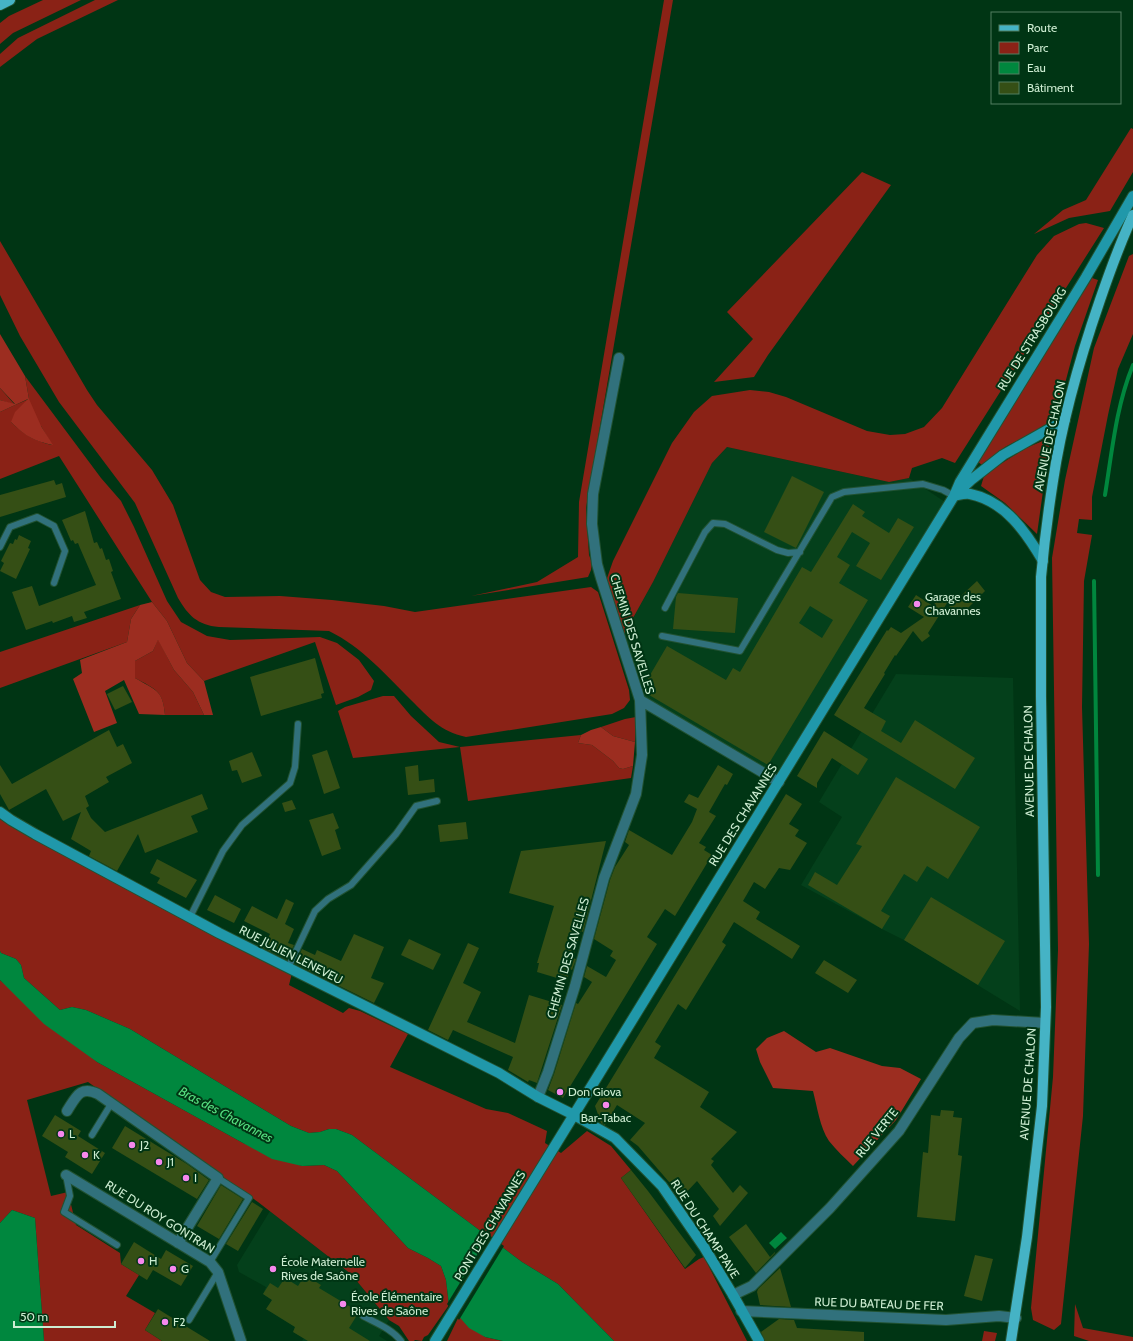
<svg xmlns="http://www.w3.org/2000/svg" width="1133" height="1341" font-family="Cabin,sans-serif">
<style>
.built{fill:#04401b}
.green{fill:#8a2216;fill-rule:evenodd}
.forest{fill:#9c2d20}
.water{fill:#00873e}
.pier{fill:#003514}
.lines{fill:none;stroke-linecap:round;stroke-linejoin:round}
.stream{stroke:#00873e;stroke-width:4}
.building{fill:#354f15;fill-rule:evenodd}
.lane-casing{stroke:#215232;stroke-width:8}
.street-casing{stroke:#215232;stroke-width:12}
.secondary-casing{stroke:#215232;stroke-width:12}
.primary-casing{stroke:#215232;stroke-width:12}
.lane{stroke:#31717c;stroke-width:6}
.street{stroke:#31717c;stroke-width:10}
.secondary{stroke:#2098aa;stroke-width:10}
.primary{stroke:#45b3c5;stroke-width:10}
.poi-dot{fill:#f688ed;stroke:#003514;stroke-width:1.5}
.labels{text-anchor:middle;stroke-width:4;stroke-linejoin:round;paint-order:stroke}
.street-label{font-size:12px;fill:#cdedd2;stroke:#003514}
.poi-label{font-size:12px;fill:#cdedd2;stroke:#003514;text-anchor:start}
.water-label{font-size:13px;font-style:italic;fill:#56df80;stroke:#003514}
</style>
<rect width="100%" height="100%" fill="#003514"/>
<!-- built -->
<path class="built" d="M727,447l162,35 20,-4 36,24 -168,276 -132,-81 -22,-61 30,-54 59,-119z
M896,674l117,4 7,333 -116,-71 -22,-11 -81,-44 41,-68 -23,-15z
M270,1211l81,63 38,46 -10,16 8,5h-85l2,-3 -11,-6 2,-5 -29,-18 6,-9 -9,-6 3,-7 -27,-15 -2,-7z"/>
<!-- green -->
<path class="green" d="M43,0h38l-68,33 -13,11v-21l9,-7z
M95,0h23l-81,39 -37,28v-13l18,-16z
M664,0h9l-87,508 3,47 3,8 -1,7 -3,7 -117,19 66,-14 41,-25 1,-55z
M1131,128l2,1v43l-23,39 -41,7 -35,16 29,-24 23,-10z
M862,172l29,13 -123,170 -14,22 -40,5 39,-43 -26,-27z
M1086,223l18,5 -149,235 -13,-5 -30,10 -3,10 -20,4 -162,-35 -15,16 -59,119 -30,54 -17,-55 7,-20 59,-118 22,-31 18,-16 38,-6 19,2 17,5 81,34 23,4 15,-1 19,-7 18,-19 95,-153 17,-19 25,-12z
M0,241l87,149 10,15 55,65 21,35 27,75 11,12 14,5 55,-1 52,4 52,6 31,6 176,-25 7,5 31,98 1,10 -6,8 -12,6 -146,23c-26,-6 -37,-19 -55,-37 -25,-25 -49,-53 -82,-69l-110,-4c-22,-2 -31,-12 -41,-29l-43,-95 -76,-101 -39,-66 -20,-41z
M1133,254v80l-15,35 -10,46 -16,82v23l-13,-1 -2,14 15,2 -8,46 -2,126 7,237 -6,172 -22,208 -7,6 -21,-10 -2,-12 22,-231 5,-127 -6,-392 13,-78 29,-132 35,-92z
M1089,277l9,3 -23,66 -20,75 -50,26 -23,18 -4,-3z
M25,376l76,102 20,23 13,26 33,74 14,21 26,14 23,4 90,-3 17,6 22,17 15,21 -3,9 -13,7 -22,8 -21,-63 -111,39 -17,-18 -20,-42 -15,-19 -93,-146 -59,23v-67l15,-7 -15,-5v-12l15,17 14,-6zM11,422l30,4 11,19c-17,-4 -28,-10 -41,-23z
M1045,440l5,1 -13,93 -32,-31 -24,-17 3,-10 15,-11 27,-17z
M140,605l-9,14 -4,23 -127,46v-36z
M158,639l16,31 19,22 11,23h-39c-2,-25 -10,-26 -30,-37v-17l18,-10z
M383,696h11l17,20 28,26 21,5 121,-12 -3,8 14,2 21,16 6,7 4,1 10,-3 -2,12 -163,23 -8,-54 -107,11 -15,-47 7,-4z
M636,717l-1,25 -22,-6 -12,-9 24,-8z
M0,818l292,155 -3,12 54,28 6,-5 11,3 48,23 -18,33 96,42 22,4 39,18 -2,12 16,10 26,-22 24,15 20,24 -10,8 64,91 14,-10 5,-2 43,84h-133l-56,-57 -36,-22 -170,-127 -16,-6h-7l-9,3 -11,1 -18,-7 -161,-97 -44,-19 -14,-3 -12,3 -36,-32 -3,-13 -5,-6 -15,-6 -1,-2z
M0,980l97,82 146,81 59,23 22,-1 13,6 71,77 20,10 13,8 5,14 3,25 -21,30 -4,2 -2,4 -7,-1 -1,1h-5l-10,-15 -10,-6 -38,-46 -93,-72 -170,-120 -61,18 24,96 17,-4 8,33 44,28 1,11 18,11 -13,21 29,17 -10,17 17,11h-118l-9,-123 -23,-8 -12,13z
M1075,1304l8,24 50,9v4h-44l-15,-5z
M459,1316l26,21 18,4h-56z
M984,1331l13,2 -2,8h-13z"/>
<!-- forest -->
<path class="forest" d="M0,334l25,42 4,23 12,27 12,19c-19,-4 -28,-9 -42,-23l4,-10 13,-13 -28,13v-12l15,4 -15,-16z
M152,602l15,19 20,42 17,18 9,34h-9l-11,-23 -19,-22 -16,-30 -5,11 -18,10v17c20,12 28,11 30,37l-26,-1 -15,-34 -19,11 12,32 -23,9 -21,-53 9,-6 -2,-13 47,-18 4,-23 9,-14z
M601,727l12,9 22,6 -2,24 -10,3 -4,-1 -6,-7 -21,-16 -14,-2 3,-8 10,-5z
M784,1031l32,21 14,-4 52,18 18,2 21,11 -25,41 -43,46c-8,-8 -17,-16 -24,-25 -9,-13 -12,-35 -16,-50l-40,-3 -13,-26 -4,-13 11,-11z"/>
<!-- water -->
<path class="water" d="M0,951l1,2 15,6 5,6 3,13 36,32 12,-3 14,3 44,19 161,97 18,7 11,-1 9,-3h7l16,6 170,127 36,22 56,57h-111l-18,-4 -16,-9 -20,-23 -3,-25 -5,-14 -13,-8 -20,-10 -71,-77 -13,-6 -22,1 -30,-7 -175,-97 -53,-38 -44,-44z
M12,1210l23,8 9,123h-44v-118z
M781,1232l6,6 -12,11 -6,-6z"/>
<!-- pier -->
<path class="pier" d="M489,1235l15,11 -45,74 -12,-16z"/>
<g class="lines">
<!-- stream -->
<path class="stream" d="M1105,495c7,-43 11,-89 28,-130
M1094,581l4,294"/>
</g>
<!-- building -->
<path class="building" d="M792,476l32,16 -28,56 -32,-16z
M54,480l2,5 6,-2 4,14 -66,20v-22z
M853,504l12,8 -3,4 27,17 9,-15 16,9 -33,53 -25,-14 14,-23 -18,-11 -15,25 13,8 -11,18 29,17 -100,165 -124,-73 -1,-5 24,-41 59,34 7,-12 7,4 62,-105 9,5zM810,606l23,14 -11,18 -23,-15z
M85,511l9,32 3,-1 3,7 2,-1 4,12 3,-1 4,12 -2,1 10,27 -37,13 3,6 -13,4 -2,-6 -19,7 -1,-2 -26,9 -14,-38 20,-6 7,20 57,-21 -16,-37 -2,-5 -3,1 -2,-4 -2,1 -9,-21z
M19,535l12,6 -3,7 2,1 -14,30 -16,-8 4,-8 -3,-2 9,-18 3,1 2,-5 2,1z
M977,581l8,10 -26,26 -10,-10z
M678,593l60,5 -3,35 -62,-4 3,-32z
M916,595l17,11 6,-9 5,6 5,-3 -21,33 2,3 -8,6 -9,-11 -17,25 -1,-1 -11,18 1,1 -21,34 22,13 -5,10 20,12 14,-23 60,38 -20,31 -121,-74 53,-85 1,1 3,-4 10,6 23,-16 -16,-10z
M315,658l9,35 -3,1 1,4 -61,18 -11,-39z
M123,686l9,16 -17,8 -8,-16z
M109,730l8,17 6,-3 9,19 -26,14 3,5 -24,14 4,10 -3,2 5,10 14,14 97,-38 6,15 -17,7 7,16 -53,21 -7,-19 -21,37 -28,-15 2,-5 -20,-12 10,-27 -18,9 -17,-32 -37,21 -9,-16v-29l12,19z
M824,731l44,28 -10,16 -26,-17 -15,25v5l-20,-12z
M327,750l13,38 -16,6 -12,-39z
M252,752l10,24 -20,7 -5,-13 -5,1 -3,-10z
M418,765l1,16 15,-2 1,13 -27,3 -3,-28z
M718,765l15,9 -6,11 -2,-1 -16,28 7,4 -17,27 7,4 -2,3 8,5 -37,61 -10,-7 -18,28 10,7 -94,154 -15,-8 6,-16 22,-71 2,1 14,-22 -8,-5 3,-11 19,11 10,-17 -6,-4 3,-5 -19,-12 16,-59 5,-13 14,-22 -4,-3 4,-12 43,25 20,-33 5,-13 -13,-7 5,-8 9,4z
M896,777l84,50 -32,52 -21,-13 -10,16 -13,-8 -23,37 9,5 -8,13 -74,-44 7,-13 22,13 25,-39 -6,-2z
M786,794l16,10 -13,20 10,6 -4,6 12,7 -17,27 -11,-2 -14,21 -11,-7 -11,19 17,11 -4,7 44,27 -8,13 -58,-37 -12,20 4,3 -40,65 -8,-6 -23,38 6,4 -7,12 55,34 -9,15 37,25 -26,27 3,2 -3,4 22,28 7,-8 8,8 -28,33 -7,-10 6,-7 -22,-28 -15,16 -44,-51 -8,-6 15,-17 -28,-18 -12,20 -4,-2 -6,-17z
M292,800l4,9 -11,3 -3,-9z
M333,813l6,15 -4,2 6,19 -19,7 -13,-36z
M466,822l2,17 -28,3 -2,-17z
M606,841l-23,91 -2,-1 -8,27 3,1 -4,11 -2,-1 -3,12 -30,-9 2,-9h-2l17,-57 -45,-13 12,-42z
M157,859l40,21 -11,18 -29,-15 3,-5 -10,-5z
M215,895l26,14 -7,14 -27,-13z
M931,897l74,44 -27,44 -74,-45z
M286,899l8,4 -9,21 9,5 -6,14 6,2 -7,15 -24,-12 7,-14 -26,-13 8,-15 25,13z
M354,934l30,13 -13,31 13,5 -10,20 -79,-39 7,-15 13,6 2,-5 24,11z
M409,939l32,15 -8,16 -32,-15z
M468,943l11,5 -16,35 18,9 -14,30 48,21 14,-48 33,10 -25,78 -8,-3 -1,2 -20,-12 5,-13 -60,-27 -5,10 -20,-10z
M824,960l33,20 -9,13 -33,-20z
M941,1110l13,1 -1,6 9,1 -4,37 4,1 -7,65 -38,-4 6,-65 5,1 3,-38 9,1z
M55,1115l26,16 -3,5 27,17 -13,21 -27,-17 3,-5 -26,-16z
M125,1126l62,38 22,16 -12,19 -85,-51z
M631,1170l17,21 48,64 -11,13 -64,-90z
M221,1185l22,14 -24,40 -22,-13z
M252,1202l11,7 -25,42 -12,-7z
M746,1224l24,33 5,-5v1l-19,20 -27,-36z
M134,1242l27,17 5,-9 27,16 -12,20 -28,-16 -6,10 -26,-16z
M975,1255l18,4 -11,42 -18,-5z
M780,1268l11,39 -31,-2 -3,-13 1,-3z
M305,1275l16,10 -2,3 40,24 -10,16 21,13h-62l-15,-9 2,-5 -29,-18 6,-9 -9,-6 7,-11 8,5 7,-10 13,8z
M158,1309l16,10 36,22h-48l-17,-11z
M779,1319l15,1 3,8 67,4v9h-99l-4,-9z"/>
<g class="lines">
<defs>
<path id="lane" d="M0,547l10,-20 27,-10 17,9 11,25 -11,32
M665,608l40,-76 8,-9 12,1 52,26 11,3 12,-1
M662,636l78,15 92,-154 12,-5 79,-8 20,6 11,6
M190,917l33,-66 19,-26 48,-42 5,-16 3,-43
M288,968l27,-57 13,-12 23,-14 45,-51 20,-28 21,-5
M92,1135l19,-31
M66,1175l4,21 -6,16 53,33
M210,1262l39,-64 -31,-20
M363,1316c13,7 29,13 38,25
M189,1320l29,-48"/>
<path id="street" d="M640,700l139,82
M538,1097l10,-25 27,-86 29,-108 32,-84 6,-39 -2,-55 -39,-122 -4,-14 -5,-40 1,-30 26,-136
M67,1111c9,-14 13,-26 31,-17l120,84 -40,65
M66,1175l144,87 8,10 23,69
M733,1295l19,-9 78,-78 69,-77 60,-93 14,-15 20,-3 52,3
M741,1311l205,9 53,-4 17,2"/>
<path id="secondary" d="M957,493l14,-13 32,-25 62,-35
M954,496c5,-1 11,-3 16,-2 35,7 56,38 73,67
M0,812l11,8 24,14 184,99 280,140 39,24 36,18 41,23 47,48 42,61 29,48 26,46
M435,1341l519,-845 6,-14 126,-205 47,-81"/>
<path id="primary" d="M0,5l10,-5
M1011,1341l16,-104 15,-131 4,-99 -5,-310v-120c3,-32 7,-64 12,-96 9,-61 27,-123 47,-181 10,-29 20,-57 33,-85"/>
</defs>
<!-- lane casing -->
<use href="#lane" class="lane-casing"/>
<!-- street casing -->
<use href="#street" class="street-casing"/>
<!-- secondary casing -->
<use href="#secondary" class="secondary-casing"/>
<!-- primary casing -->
<use href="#primary" class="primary-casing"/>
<!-- lane -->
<use href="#lane" class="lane"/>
<!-- street -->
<use href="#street" class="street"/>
<!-- secondary -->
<use href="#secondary" class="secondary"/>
<!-- primary -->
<use href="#primary" class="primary"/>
</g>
<!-- markers -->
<g class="poi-dot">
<circle cx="917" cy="604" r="4"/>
<circle cx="560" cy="1092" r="4"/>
<circle cx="606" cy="1105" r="4"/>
<circle cx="61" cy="1134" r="4"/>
<circle cx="132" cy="1145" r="4"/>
<circle cx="85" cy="1155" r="4"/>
<circle cx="159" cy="1162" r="4"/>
<circle cx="186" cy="1178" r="4"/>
<circle cx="141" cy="1261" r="4"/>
<circle cx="173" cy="1269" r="4"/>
<circle cx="273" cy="1269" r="4"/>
<circle cx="343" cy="1304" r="4"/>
<circle cx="165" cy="1322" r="4"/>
</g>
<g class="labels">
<!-- street labels -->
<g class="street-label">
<text transform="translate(1032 339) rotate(-58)" y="4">RUE DE STRASBOURG</text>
<text transform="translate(1050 436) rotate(-78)" y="4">AVENUE DE CHALON</text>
<text transform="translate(632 634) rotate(73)" y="4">CHEMIN DES SAVELLES</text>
<text transform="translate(1029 761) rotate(-91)" y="4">AVENUE DE CHALON</text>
<text transform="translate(743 815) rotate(-58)" y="4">RUE DES CHAVANNES</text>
<text transform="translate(291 955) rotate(27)" y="4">RUE JULIEN LENEVEU</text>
<text transform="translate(568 958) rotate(-74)" y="4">CHEMIN DES SAVELLES</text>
<text transform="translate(1028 1084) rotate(-86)" y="4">AVENUE DE CHALON</text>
<text transform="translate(877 1133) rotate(-51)" y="4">RUE VERTE</text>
<text transform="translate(160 1217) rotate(32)" y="4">RUE DU ROY GONTRAN</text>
<text transform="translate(490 1226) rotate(-59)" y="4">PONT DES CHAVANNES</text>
<text transform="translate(705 1229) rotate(57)" y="4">RUE DU CHAMP PAVE</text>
<text transform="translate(879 1304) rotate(2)" y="4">RUE DU BATEAU DE FER</text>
</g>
<!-- poi labels -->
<g class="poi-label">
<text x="925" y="601">Garage des<tspan x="925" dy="14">Chavannes</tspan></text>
<text x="568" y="1096">Don Giova</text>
<text x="606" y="1122" text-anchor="middle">Bar-Tabac</text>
<text x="69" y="1138">L</text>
<text x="140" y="1149">J2</text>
<text x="93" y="1159">K</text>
<text x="167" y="1166">J1</text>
<text x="194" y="1182">I</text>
<text x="149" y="1265">H</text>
<text x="281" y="1266">École Maternelle<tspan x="281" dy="14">Rives de Saône</tspan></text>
<text x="181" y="1273">G</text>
<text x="351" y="1301">École Élémentaire<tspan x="351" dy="14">Rives de Saône</tspan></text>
<text x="173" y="1326">F2</text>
</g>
<!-- water labels -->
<g class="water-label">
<text transform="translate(226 1114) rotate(28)" y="5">Bras des Chavannes</text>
</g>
</g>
<!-- legend -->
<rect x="991" y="12" width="130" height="92" fill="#003514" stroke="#527f60"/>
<rect x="999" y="25" width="20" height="6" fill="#45b3c5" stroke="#527f60"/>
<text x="1027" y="32" font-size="12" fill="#cdedd2">Route</text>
<rect x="999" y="42" width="20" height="12" fill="#8a2216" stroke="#527f60"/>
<text x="1027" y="52" font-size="12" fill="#cdedd2">Parc</text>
<rect x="999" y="62" width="20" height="12" fill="#00873e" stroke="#527f60"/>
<text x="1027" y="72" font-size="12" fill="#cdedd2">Eau</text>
<rect x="999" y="82" width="20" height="12" fill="#354f15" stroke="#527f60"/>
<text x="1027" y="92" font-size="12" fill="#cdedd2">Bâtiment</text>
<!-- scale -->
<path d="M14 1321v6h101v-6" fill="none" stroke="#cdedd2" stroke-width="2"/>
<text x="20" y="1321" font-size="12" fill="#cdedd2" stroke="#003514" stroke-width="3" paint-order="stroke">50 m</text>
</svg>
